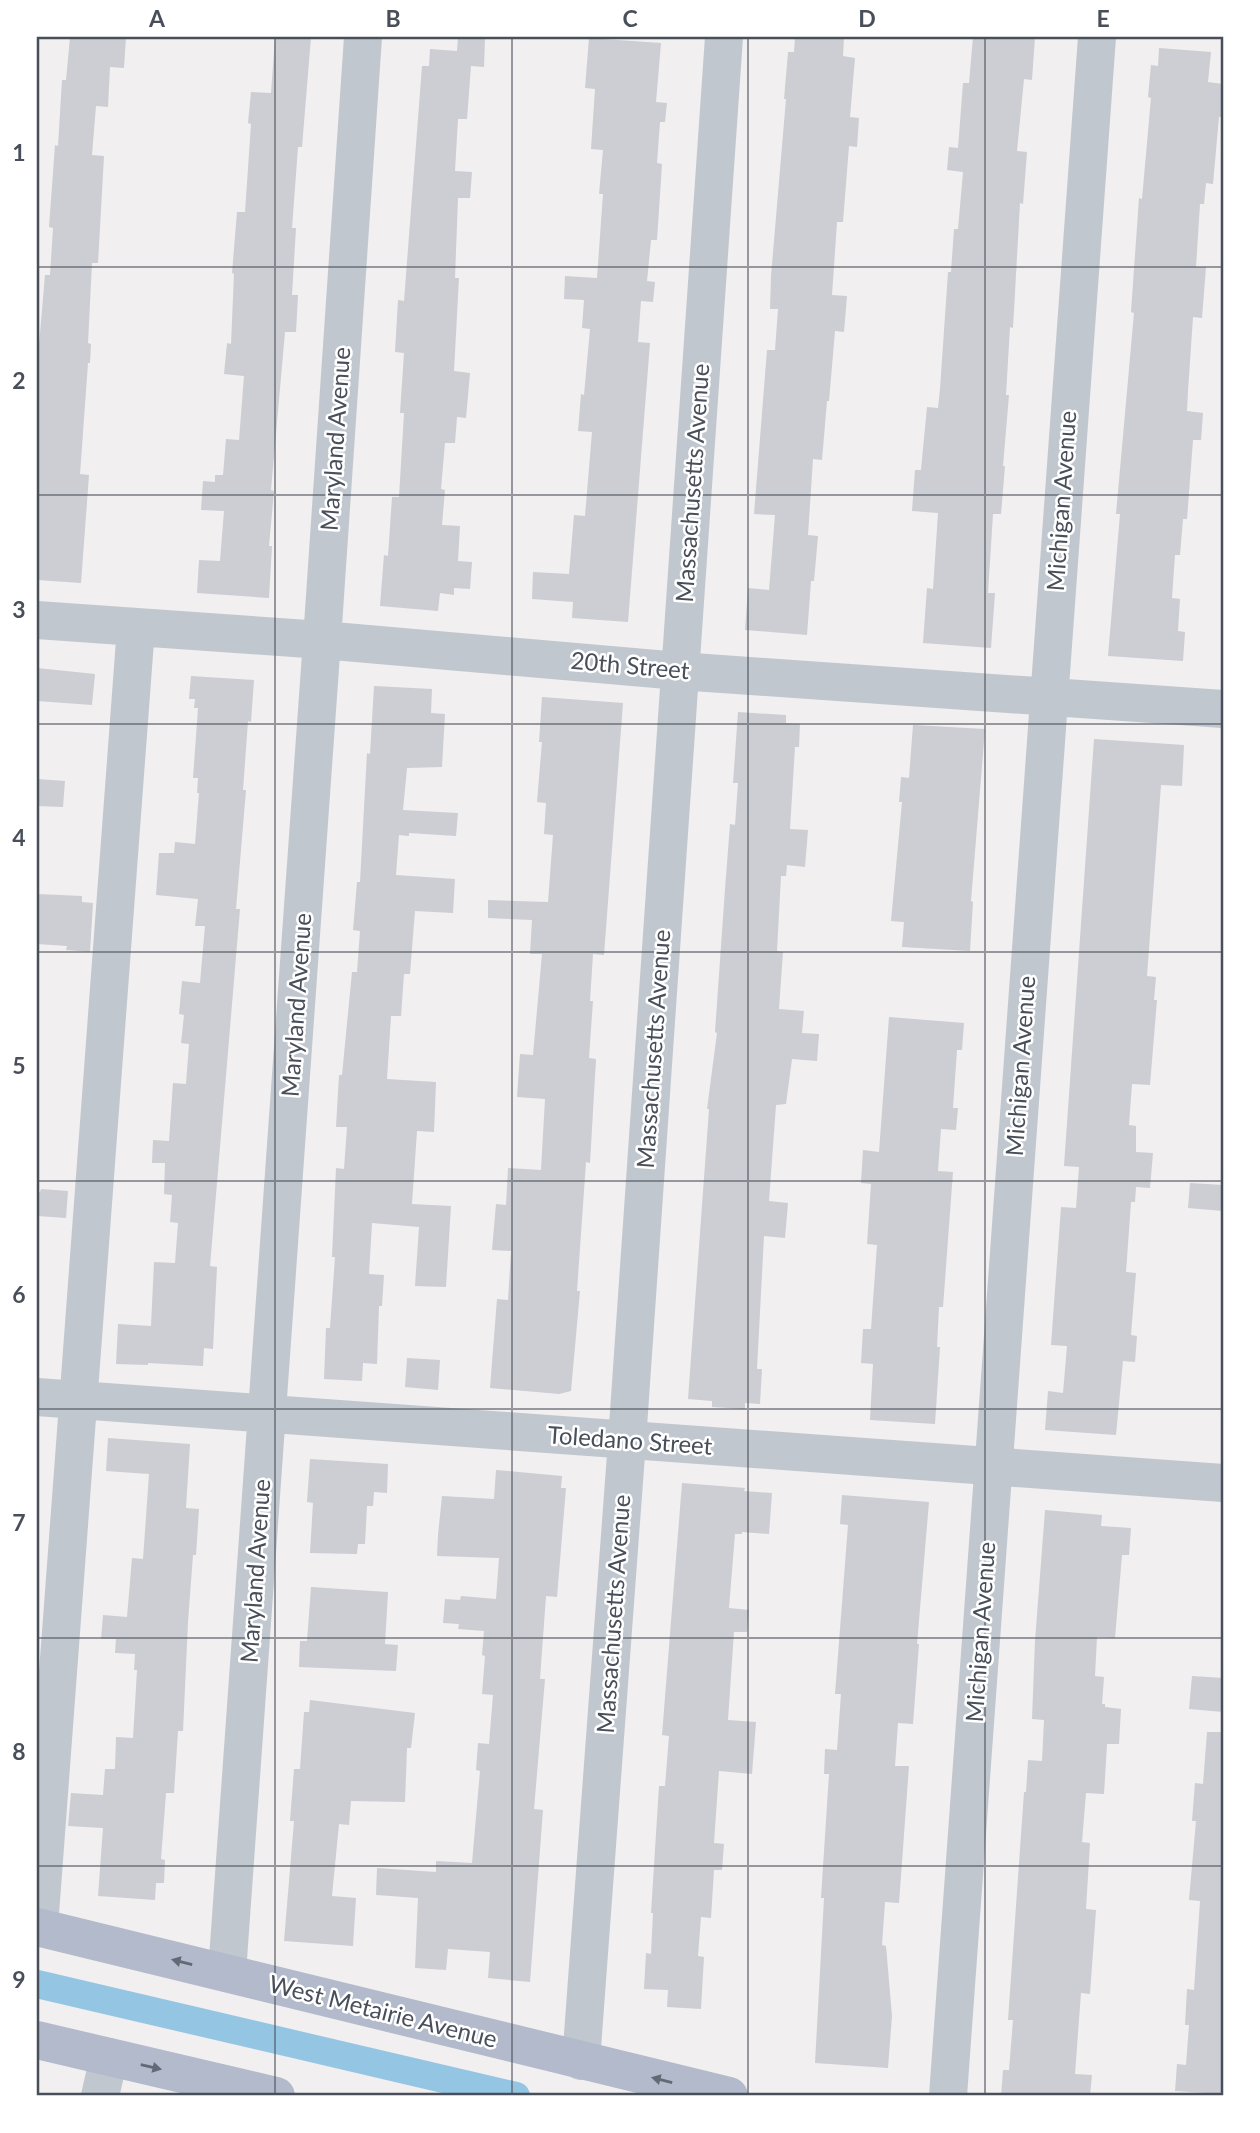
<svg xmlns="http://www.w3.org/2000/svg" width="1260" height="2133" font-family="Lato,sans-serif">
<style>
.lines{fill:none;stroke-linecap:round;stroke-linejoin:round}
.canal{stroke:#94c6e3;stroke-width:28}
.building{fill:#ccced3}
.minor{stroke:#c1c7cf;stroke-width:38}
.major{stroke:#b2bacb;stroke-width:38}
.oneway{fill:#636a76}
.grid{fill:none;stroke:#494f5a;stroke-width:2;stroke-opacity:0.55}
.labels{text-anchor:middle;stroke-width:5;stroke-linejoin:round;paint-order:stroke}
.street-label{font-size:24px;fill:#494f5a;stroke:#fff}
.neatline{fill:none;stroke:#494f5a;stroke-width:2.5}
.grid-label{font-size:23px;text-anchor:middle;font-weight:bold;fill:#494f5a}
</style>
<rect width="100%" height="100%" fill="#f1efef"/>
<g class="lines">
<!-- canal -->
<path class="canal" d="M37,1984l479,112"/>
</g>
<!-- building -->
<path class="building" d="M70,37h56l-2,31 -14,-1 -2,40 -12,-1 -4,49 12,1 -6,107h-6l-4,80 3,1 -1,19h-2l-8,111 9,1 -8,108 -44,-3v-212l8,-93h5l3,-47 -4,-1 6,-82 3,1 4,-66h4z
M275,37h36l-9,110h-4l-6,81h4l-4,67h6l-2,37h-11l-14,158 3,1 -5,55h3l-3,52 -72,-5 2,-33 21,1 4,-50 -23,-1 2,-29 12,1v-7h8l3,-36 13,1 5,-64 -20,-2 3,-31 4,1 3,-70 -2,-1 5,-61h8l6,-88 -3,-1 3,-31 20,1z
M458,37l27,1 -1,29 -13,-1 -4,53h-9l-3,52 17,1 -2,26h-12l-3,80h4l-5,93 16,2 -4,45 -9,-1 -2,26h-10l-4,46 4,1 -3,35 18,1 -2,35 14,1 -2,27 -16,-1v7l-14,-2 -2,18 -58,-5 4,-51 4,1 4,-59h7l5,-84h-4l4,-60 -9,-1 3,-52 6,1 18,-235h7l1,-17 27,2z
M795,37h49l-1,19 12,2 -5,59 9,1 -2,29 -8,-1 -6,76h-6l-5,73 15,1 -3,36 -9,-1 -6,70h-2l-5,59 -9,-1 -5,76 10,1 -4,45h-3l-4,54 -62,-5 3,-42 21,2 6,-75 -21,-1 13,-164h8l3,-41h-8l1,-33 15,-177h-2l4,-47h6z
M973,37h62l-3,43 -8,-1 -7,72 10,1 -4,52 -3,-1 -7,125 -3,-1 -4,68h3l-6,71h2l-4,48h-8l-5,79h7l-4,55 -68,-5 4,-55 6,1 5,-76 -26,-2 3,-41h6l6,-63 11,1 2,-19 8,-117h3l3,-43h4l5,-57 -16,-2 2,-23 9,1 5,-65h6z
M589,38l72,5 -5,59 11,1 -2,19h-5l-3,41 5,1 -5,76h-6l-4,41 8,1 -2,20 -12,-1 -3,41 12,1 -22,279 -56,-4 1,-16 -41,-3 1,-27 36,2 5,-59 11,1 7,-84 -14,-1 3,-37 3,1 6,-66 -8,-1 2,-28 -20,-1 1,-23 32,2 6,-84h-4l4,-44 -12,-1 4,-60 -10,-1z
M1159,48l52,4 -3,30 15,2v33h-4l-6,67 -7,-1 -2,21h-4l-4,63h10l-4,51 -9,-1 -5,74 -1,20 16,2 -2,27h-8l-6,79h-4l-3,36h-5l-3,43 8,1 -2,32 7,1 -2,29 -75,-5 12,-142h-4l18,-201 -3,-1 8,-114 3,1 9,-101 -3,-1 3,-32 7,1z
M37,668l58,6 -3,31 -55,-4z
M191,676l63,4 -3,42 -3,-1 -5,69h3l-10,119h4l-30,357 7,1 -4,82 -9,-1 -1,18 -55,-3v2l-32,-1 2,-40 33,2 3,-64 21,1 3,-40 -8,-1 2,-27 -8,-1 1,-31h-13l1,-23 16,1 4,-58 13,1 3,-40 -8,-1 3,-28 -5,-1 3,-33 18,2 5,-57h-10l3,-27 -42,-4 3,-42h15l1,-11 20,2 4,-51h-2l1,-15h-5l5,-70h-4l1,-9h-6z
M374,686l58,3 -1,24 14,1 -3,53 -35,1 -4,42 55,3 -2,23 -47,-3v3l-10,-1 -3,40 59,4 -2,34 -38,-2 -5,63h-6l-3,42h-10l-4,63 49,3 -2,50 -17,-1 -5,73 39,2 -5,81 -31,-1 4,-59 -47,-4 -3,51 15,1 -2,31h-3l-2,58 -14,-1 -1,18 -38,-2 2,-51h4l5,-71h-3l4,-89 8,1 3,-42h-11l3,-52h3l10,-103h5l3,-41 -7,-1 4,-48h3l7,-129 3,1z
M542,697l81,6 -19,252 -11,-1 -3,47h3l-4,57 7,1 -6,104 -4,-1 -9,129h3l-9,100 -12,3 -69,-6 7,-89 11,1 3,-49 -19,-1 4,-46 10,1 2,-37 33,2 4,-71 -28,-2 3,-43 13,1 9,-101h-12l2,-34 -44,-2v-18l60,2 5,-67 -9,-1 2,-31 -9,-1 5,-60h-3z
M738,712l48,3v8l14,1 -1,23h-4l-5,82 18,1 -3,37 -18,-2 -1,11h-5l-4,75 6,1 -4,57 25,2 -2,22 17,1 -2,27 -25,-2 -6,45 -10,1 -7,96 19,2 -3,35 -21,-2 -7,133h5l-2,35 -15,-1v6l-33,-2v-6l-24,-2 21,-290h-2l10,-76 -2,-1 10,-143 5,-65 5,1 3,-42h-5z
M913,725l72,4 -14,172 2,1 -3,49 -68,-4 2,-25 -13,-1 11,-119h-3l2,-25 8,1z
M1094,739l90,6 -2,41 -21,-1 -14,191 9,1 -2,23h3l-7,85 -18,-1 -3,41 7,1v26l17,1 -3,35 -14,-1 -1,15h-4l-5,70 10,1 -5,62 6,1 -2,26 -12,-1 -7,74 -71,-5 3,-39 15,2 4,-47 -16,-1 10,-138 15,1 3,-41 -15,-1z
M37,779l28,2 -2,26 -26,-1z
M37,894l45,2v6l11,1 -3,49 -24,-2 1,-4 -30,-2z
M889,1017l75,6 -2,27h-5l-4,58h5l-2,22 -15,-1 -3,42 15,1 -10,135h-4l-2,40h3l-5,77 -65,-4 3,-56 -12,-1 2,-34h8l6,-84 -10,-1 4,-60 -10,-1 2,-33 16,2z
M1190,1183l33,2v26l-35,-3z
M41,1189l27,2 -2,27 -29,-2v-24h3z
M407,1358l33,2 -2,30 -33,-3z
M108,1438l82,6 -4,64 13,1 -3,46h-3l-5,67 -5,109h-5l-4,62h-8l-5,66 4,1 -1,23h-8l-1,17 -57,-4 5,-68 -35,-2 3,-33 32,2 2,-26h10l1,-32 17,1 4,-68h-3l1,-16 -20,-1 1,-14h-15l2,-24 24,2 5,-59 11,1 6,-85 -43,-3z
M310,1459l78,5 -1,29 -13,-1 -1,14h-6l-2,38h-7l-1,10 -47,-1 3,-50 -6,-1z
M496,1470l66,6 -1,12h5l-9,109 -11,-1 -6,83h5l-11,130 9,1 -13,172 -42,-4 2,-26 -42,-3 -2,21 -31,-2 3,-70 -42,-3 1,-27 59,4v-11l36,2 8,-92 -4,-1 2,-27 11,1 4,-49 -11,-1 3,-38 -3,-1 2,-24 -26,-2 1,-5 -16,-1 2,-24 15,1 1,-4 35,3 3,-41 -62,-2 1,-21 4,-39 52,3z
M682,1483l63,5 -1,3 28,2 -3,41 -27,-2v2h-7l-6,74 20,2 -2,22h-13l-6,88 28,2 -4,52 -33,-3 -5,72 10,1 -2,26h-8l-3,48 -10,-1 -3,39 6,1 -3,52 -34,-2 1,-17 -24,-1 2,-36 5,1 2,-41h-2l8,-127h6l4,-50 -7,-1z
M842,1495l87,7 -12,142h2l-6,80 -15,-1 -3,43h14l-10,137 -14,-1 -3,43 4,1 6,70 -4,52 -73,-5 9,-165h-3l8,-124h-5l1,-25 12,1 4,-56h-6l13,-169 -8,-1z
M1045,1510l57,5 -1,11 30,2 -2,27h-7l-7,83 -18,-1 -2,39 9,1 -2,27h3v3l16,2 -2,35h-12l-3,50 -18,-1 -4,49 8,1 -4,66 10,1 -6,84 -9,-1 -6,81 17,1 -2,21h-89l2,-26h6l4,-50h-5l16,-228h2l2,-32 14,1 2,-41 -12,-1 3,-78z
M311,1587l77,5 -3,52 13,1 -2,26 -97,-4 1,-26h7z
M1192,1676l31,2v34l-34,-3z
M310,1700l105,13 -4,35h-4l-2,54 -54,-1 -2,24 -10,-1 -7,72 24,2 -3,48 -69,-5 10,-120h-4l4,-52h6l4,-57h5z
M1207,1732h16v362l-48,-3 2,-27 9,1 3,-40h-4l2,-36 7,1 6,-89 -11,-1 7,-79h-4l3,-38 8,1z"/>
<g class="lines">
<!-- minor -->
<path class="minor" d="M37,620l285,20 357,31 544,38
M37,1397l1186,86
M39,1927l97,-1300
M227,1973l95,-1333 41,-603
M581,2061l46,-620 97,-1404
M100,2096l9,-39
M948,2096l149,-2059"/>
<!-- major -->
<path class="major" d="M37,1927l692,169
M37,2040l239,56"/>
</g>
<!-- one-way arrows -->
<defs><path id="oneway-solid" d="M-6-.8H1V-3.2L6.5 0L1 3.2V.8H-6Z" transform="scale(1.75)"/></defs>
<g class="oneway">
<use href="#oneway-solid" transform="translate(182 1962) rotate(-166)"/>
<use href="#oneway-solid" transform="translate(151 2067) rotate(13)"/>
<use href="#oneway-solid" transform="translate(662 2080) rotate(-166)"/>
</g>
<!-- grid -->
<path class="grid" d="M275,37v2059M512,37v2059M748,37v2059M985,37v2059M37,267h1186M37,495h1186M37,724h1186M37,952h1186M37,1181h1186M37,1409h1186M37,1638h1186M37,1866h1186"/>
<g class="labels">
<!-- street labels -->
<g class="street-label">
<text transform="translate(336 439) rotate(-86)" y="8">Maryland Avenue</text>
<text transform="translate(693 483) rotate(-86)" y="8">Massachusetts Avenue</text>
<text transform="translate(1062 501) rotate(-86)" y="8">Michigan Avenue</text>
<text transform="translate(630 666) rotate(5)" y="8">20th Street</text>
<text transform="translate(297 1005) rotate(-86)" y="8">Maryland Avenue</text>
<text transform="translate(654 1049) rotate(-86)" y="8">Massachusetts Avenue</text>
<text transform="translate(1021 1066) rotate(-86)" y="8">Michigan Avenue</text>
<text transform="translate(630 1441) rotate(4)" y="8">Toledano Street</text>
<text transform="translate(256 1571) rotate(-86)" y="8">Maryland Avenue</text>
<text transform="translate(614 1614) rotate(-86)" y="8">Massachusetts Avenue</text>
<text transform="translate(981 1632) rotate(-86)" y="8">Michigan Avenue</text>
<text transform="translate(383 2012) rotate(14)" y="8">West Metairie Avenue</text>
</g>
</g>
<!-- border -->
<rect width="1260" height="2133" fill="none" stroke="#ffffff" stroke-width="77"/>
<rect x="38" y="38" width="1184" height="2056" class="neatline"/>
<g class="grid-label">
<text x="157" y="27">A</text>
<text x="393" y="27">B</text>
<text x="630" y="27">C</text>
<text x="867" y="27">D</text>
<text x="1103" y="27">E</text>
<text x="19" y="161">1</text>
<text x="19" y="389">2</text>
<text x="19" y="618">3</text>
<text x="19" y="846">4</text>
<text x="19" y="1074">5</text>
<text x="19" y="1303">6</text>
<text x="19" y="1531">7</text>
<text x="19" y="1760">8</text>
<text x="19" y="1988">9</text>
</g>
</svg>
